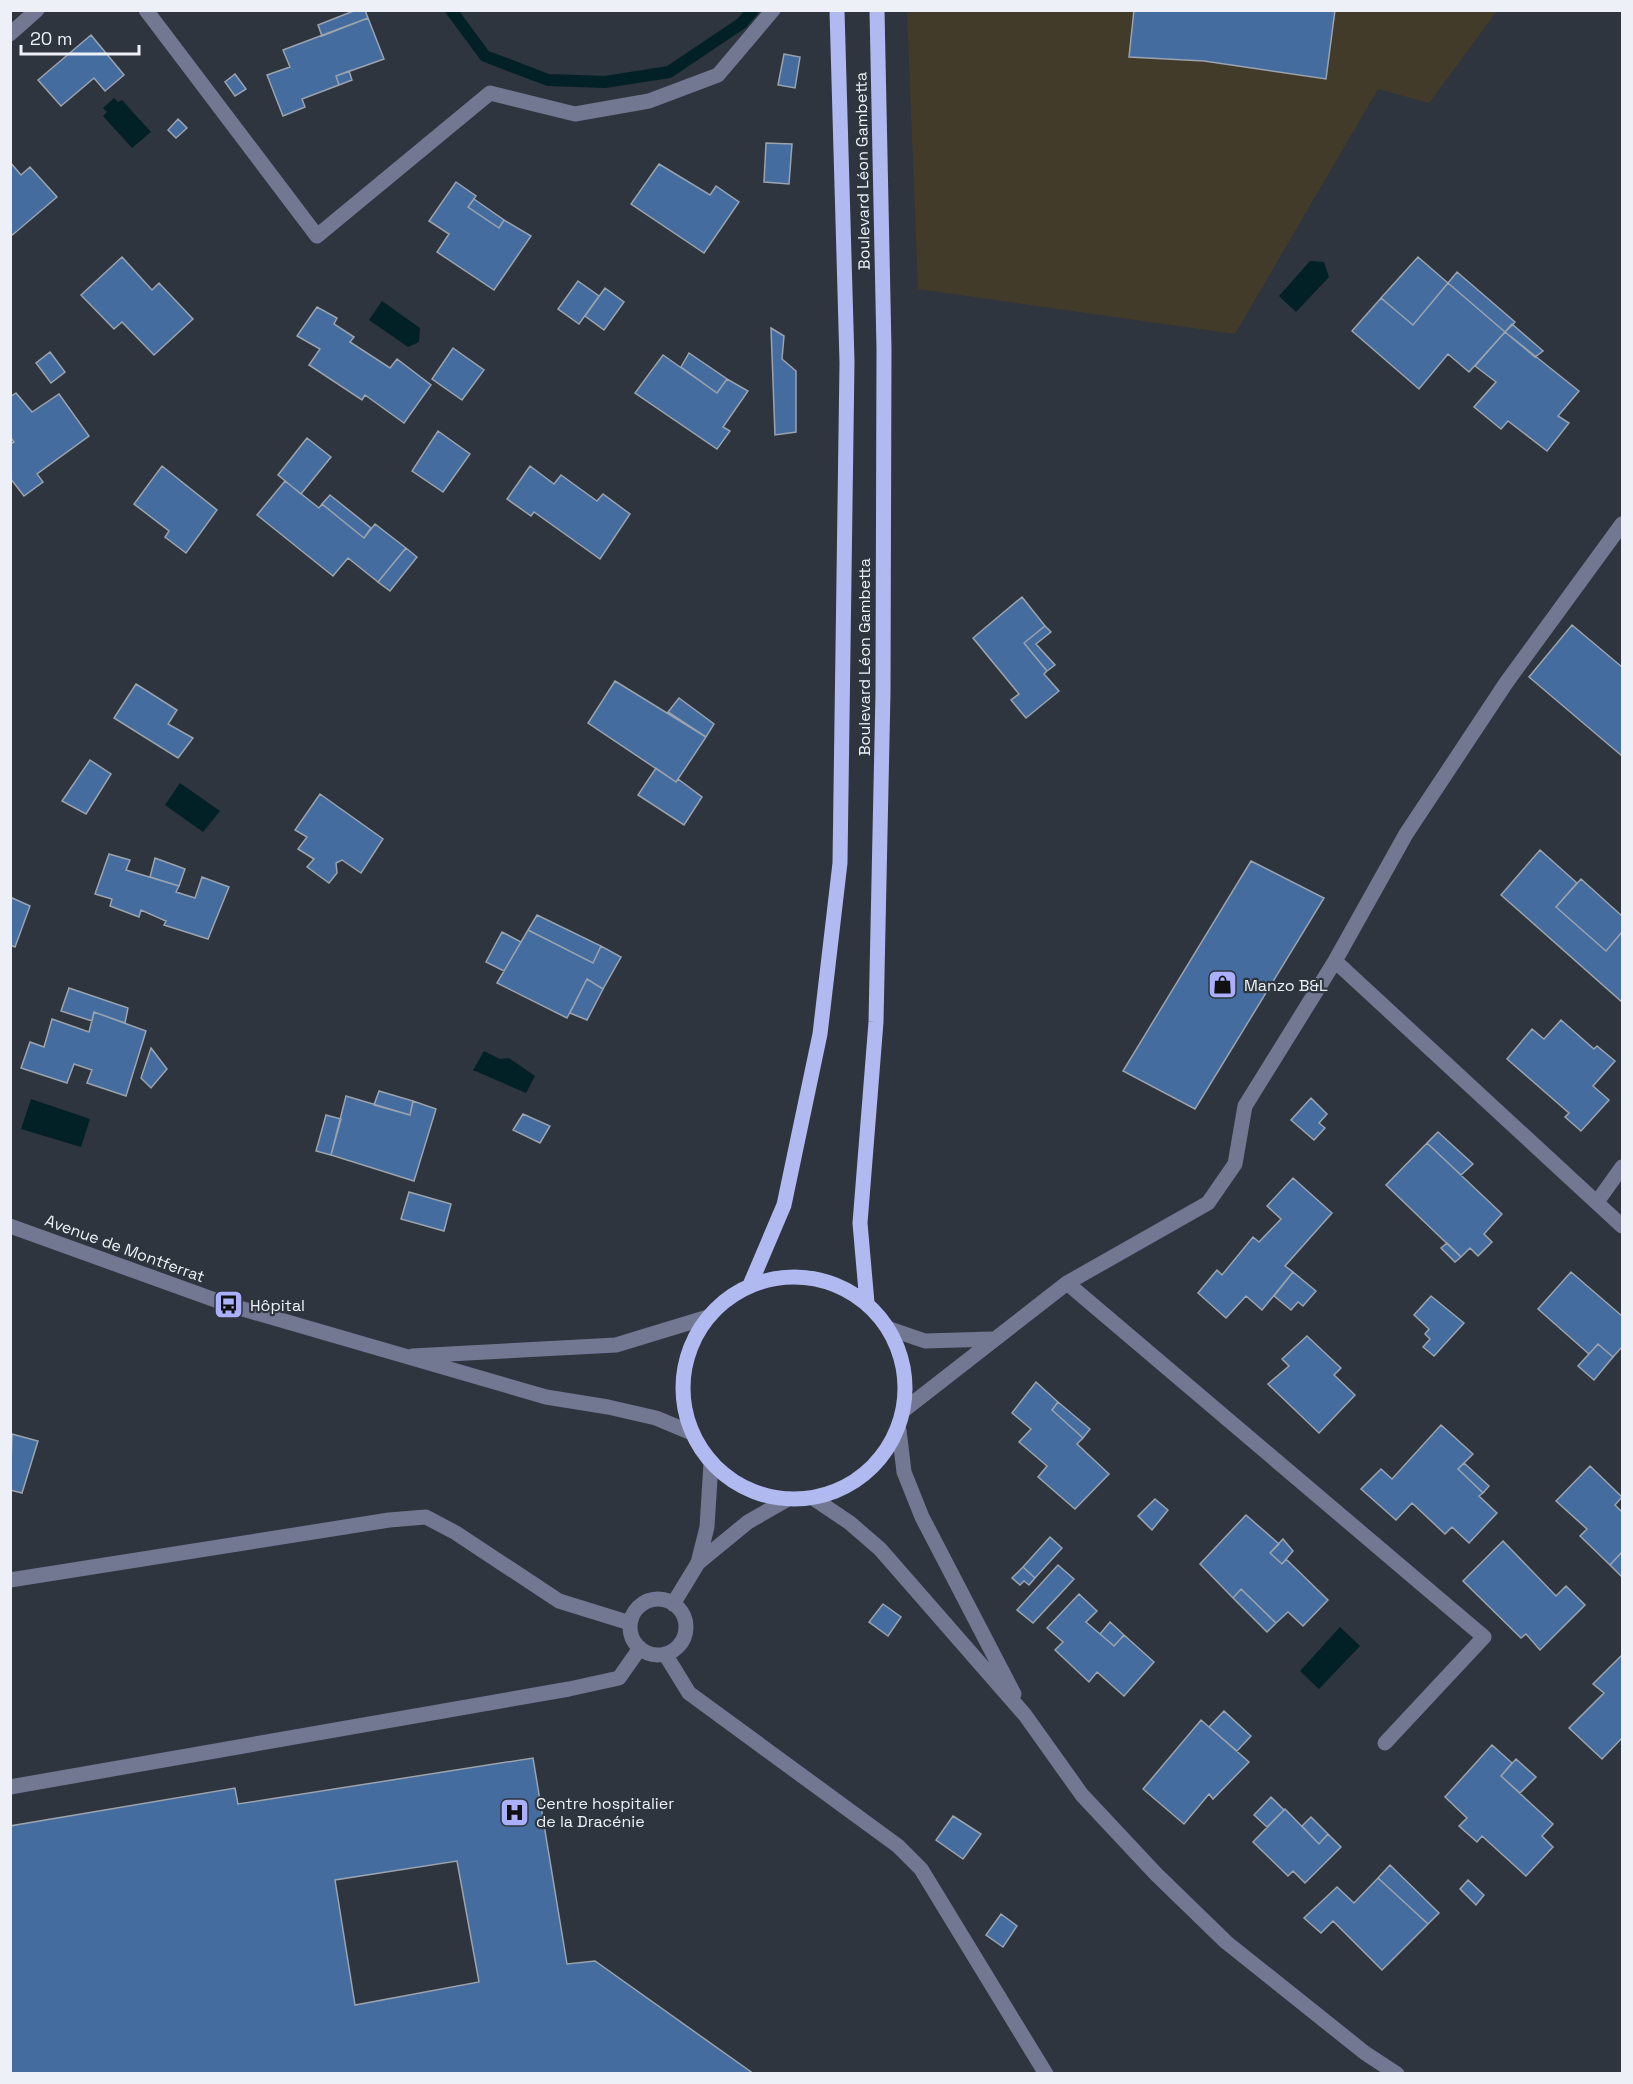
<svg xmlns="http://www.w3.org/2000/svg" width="1633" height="2084" font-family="'Space Grotesk',sans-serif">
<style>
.commercial{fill:#433b2a}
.water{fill:#022126}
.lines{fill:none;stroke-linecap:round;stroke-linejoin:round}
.stream{stroke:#022126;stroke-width:12}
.building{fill:#456c9f;stroke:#9aa3ae;stroke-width:1.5;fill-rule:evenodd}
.minor{stroke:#727792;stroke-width:15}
.major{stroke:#b0b9f0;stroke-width:15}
.labels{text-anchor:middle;stroke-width:4.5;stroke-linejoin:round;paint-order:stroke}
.street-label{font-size:16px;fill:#edf1f7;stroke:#2e353e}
.poi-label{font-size:16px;fill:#edf1f7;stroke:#2e353e;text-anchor:start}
</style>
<rect width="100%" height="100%" fill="#2e353e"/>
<!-- commercial -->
<path class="commercial" d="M907,11h590l-68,92 -51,-14 -143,245 -317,-45z"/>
<!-- water -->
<path class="water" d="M114,98l4,4 4,-2 29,32 -19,16 -29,-32 4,-4 -4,-4z
M1310,261l14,1 5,15 -33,35 -17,-16z
M382,301l38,27 -1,14 -11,5 -39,-27z
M180,783l40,28 -17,21 -38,-27z
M484,1051l16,8 9,-1 26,18 -9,17 -53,-23z
M31,1099l59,20 -9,28 -60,-18z
M1340,1627l20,19 -41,43 -19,-18z"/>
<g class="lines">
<!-- stream -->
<path class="stream" d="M451,10l34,46 63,24 57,2 64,-10 73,-49 11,-13"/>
</g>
<!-- building -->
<path class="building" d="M356,10h9l3,8 -46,18 -4,-11z
M1134,10h201l-9,69 -122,-18 -75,-4z
M368,18l16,41 -48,17 3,9 -37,14 3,8 -22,9 -16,-41 23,-8 -7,-17z
M91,35l33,40 -19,16 -11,-13 -33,28 -23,-26z
M784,54l16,3 -5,31 -17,-3z
M349,71l3,9 -13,5 -3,-9z
M235,74l11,15 -11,7 -10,-14z
M178,119l9,9 -11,10 -8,-8z
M766,143l26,1 -3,40 -25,-2z
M10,162l11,13 9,-8 27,30 -47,40z
M659,164l51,31 6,-9 23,16 -35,51 -73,-49z
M456,182l20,14 -8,11 31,21 5,-8 27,16 -37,54 -57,-38 12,-18 -20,-13z
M474,199l30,21 -5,8 -31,-21z
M122,257l30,33 7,-7 34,36 -39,36 -32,-33 -8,7 -33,-34z
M1418,257l30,26 -35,42 -32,-27z
M1457,272l58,50 -10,10 -57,-49z
M578,281l21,15 -20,28 -21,-15z
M1448,283l57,49 -36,40 -21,-18 -29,35 -67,-58 29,-33 32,27z
M605,288l19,14 -20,28 -19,-14z
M317,307l20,11 -3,6 20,13 -4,5 40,26 7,-9 34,26 -27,38 -39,-28 -3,5 -53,-35 11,-16 -23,-13z
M1512,324l30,26 1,1 -8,6 -30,-25z
M771,328l13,8 -2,23 14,12v61l-21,3z
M1505,332l74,59 -21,25 11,7 -22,28 -39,-30 -7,8 -27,-22 22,-25 -21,-16z
M453,348l31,22 -22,30 -30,-21z
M50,352l15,20 -14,11 -15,-20z
M689,353l38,26 -10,14 -36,-26z
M663,355l54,38 10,-14 21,12 -25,36 7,4 -13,18 -82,-56z
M16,393l16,19 27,-18 30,42 -52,38 6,8 -19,14 -14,-18v-34l4,-2 -4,-5v-40z
M438,431l32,23 -27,38 -31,-21z
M307,438l24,19 -30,37 -23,-19z
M162,466l55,44 -31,43 -21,-16 4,-6 -35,-27z
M530,466l24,18 7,-9 36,26 6,-7 27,20 -30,45 -66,-47 -3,4 -24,-17z
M285,481l34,27 3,-4 42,34 11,-14 31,24 -28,34 -30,-24 -15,18 -76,-61z
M330,495l41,33 -7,10 -42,-34z
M406,548l11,9 -27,34 -12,-9z
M1022,597l23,29 -21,17 23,28 -3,3 15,17 -33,27 -15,-18 8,-6 -46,-56z
M1572,625l50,42v89l-93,-79z
M1045,626l6,6 -15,12 19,21 -8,6 -23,-28z
M615,681l91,56 -30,45 -88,-59z
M136,684l41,26 -9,14 25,14 -15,20 -64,-40z
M679,698l35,26 -8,13 -38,-25z
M90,760l21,14 -25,40 -24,-13z
M656,768l20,14 2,-3 24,18 -18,28 -46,-30z
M320,794l63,45 -22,34 -19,-13 -6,3 1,10 -8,10 -22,-16 7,-8 -16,-10 9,-12 -12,-7z
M1540,850l37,33 -21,24 50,44 16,-19v70l-121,-107z
M109,854l21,6 -4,10 53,16 -3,6 19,6 7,-21 27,10 -21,52 -44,-14 2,-4 -25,-11 -2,7 -29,-11 2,-7 -17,-5z
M155,858l30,11 -6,17 -29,-9z
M1251,861l73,37 -129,211 -72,-38z
M1581,879l41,37v16l-16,19 -50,-44z
M10,897l20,9 -15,41 -5,-2z
M537,915l64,31 -8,17 -65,-33z
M528,930l65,33 8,-17 20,11 -18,32 -16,-10 -20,39 -70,-35z
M502,932l19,10 -17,29 -18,-9z
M587,979l16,10 -16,31 -17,-7z
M69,988l59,20 -3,15 -31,-11 -2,9 -31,-10z
M94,1012l52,19 -20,65 -39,-13 5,-13 -18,-6 -7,19 -46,-15 9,-26 14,5 8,-28 37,13z
M1561,1020l33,29 3,-3 18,15 -22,25 16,14 -28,31 -16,-14 4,-4 -62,-54 25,-30 12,10z
M151,1048l16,21 -16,19 -10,-10z
M379,1091l34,10 -3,14 -36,-10z
M346,1096l64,19 3,-14 23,8 -22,72 -83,-26z
M1311,1098l16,16 -8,9 6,5 -11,12 -23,-20z
M523,1114l27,12 -10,17 -27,-13z
M326,1115l15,4 -10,36 -15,-4z
M1438,1132l35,32 -12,11 -34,-32z
M1427,1143l75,71 -18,20 8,8 -14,14 -8,-8 -9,9 -75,-72z
M1293,1178l39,35 -47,53 8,6 -31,38 -16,-14 -20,22 -28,-25 19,-23 5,5 31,-38 6,5 22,-23 -14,-13z
M409,1192l42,12 -7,27 -43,-12z
M1447,1243l14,14 -6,5 -14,-14z
M1293,1272l23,19 -13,15 -5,-4 -7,8 -17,-14z
M1571,1272l51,44v31l-9,10 -15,-13 -9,10 -51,-45z
M1431,1296l33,27 -30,33 -11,-9 7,-8 -5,-5 4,-5 -15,-14z
M1307,1336l34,32 -7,7 21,20 -36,38 -51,-49 21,-18 -7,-7z
M1598,1344l15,13 -19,23 -16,-14z
M1036,1382l22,20 -6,8 31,28 -6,6 32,30 -34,35 -37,-32 9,-11 -28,-24 12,-13 -19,-16z
M1058,1402l32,27 -7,9 -31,-28z
M1441,1425l32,29 -15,15 25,24 -4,3 18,17 -28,30 -17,-16 -7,7 -33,-31 -16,17 -35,-31 20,-20 11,10z
M12,1434l26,7 -16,52 -12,-3z
M1464,1463l25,23 -6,7 -25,-24z
M1590,1466l32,31 -7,8 7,7v43l-1,-2 -11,12 -30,-29 7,-7 -31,-28z
M1155,1499l13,11 -16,20 -14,-14z
M1246,1515l33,29 -9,9 12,11 4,-5 42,41 -25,26 -15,-14 -12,11 -35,-34 -8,9 -33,-34z
M1050,1537l12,11 -27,30 -12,-11z
M1283,1539l10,12 -11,13 -12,-11z
M1503,1541l53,55 10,-10 19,19 -45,45 -14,-16 -5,4 -58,-57z
M1621,1553l1,2v22l-12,-12z
M1058,1565l16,14 -41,44 -16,-13z
M1023,1567l12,11 -6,7 -5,-4 -4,4 -8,-7z
M1241,1589l35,34 -9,9 -34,-34z
M1079,1594l18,17 -11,11 28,24 10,-11 30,27 -30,34 -27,-24 -8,10 -34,-32 8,-8 -16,-14z
M883,1604l18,13 -13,19 -19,-14z
M1110,1622l14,13 -10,11 -14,-12z
M1622,1655v83l-20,21 -33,-31 35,-35 -11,-9z
M1224,1711l27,25 -14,15 -28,-24z
M1201,1720l48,42 -36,37 -4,-5 -25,30 -41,-35z
M1492,1745l20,18 -11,13 52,48 -11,12 11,11 -27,29 -44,-40 -5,6 -18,-16 8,-8 -22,-21z
M533,1758l34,206 28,-3 159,113h-744v-248l225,-38 3,16zM457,1861l22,121 -124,23 -20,-125z
M1516,1759l20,18 -16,16 -19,-17z
M1271,1797l13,13 -17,17 -13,-12z
M1285,1809l34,35 9,-10 13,13 -36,36 -12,-12 -5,5 -35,-34z
M953,1816l28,18 -18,25 -27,-19z
M1311,1817l17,17 -9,10 -17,-18z
M1390,1865l49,48 -11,11 -50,-46z
M1378,1878l50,46 -46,46 -49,-49 -12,12 -17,-15 33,-31 17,16z
M1468,1880l16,15 -8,10 -16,-16z
M1001,1914l16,12 -14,21 -17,-12z"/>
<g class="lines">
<!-- minor -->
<path class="minor" d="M146,10l171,226 173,-143 85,21 74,-13 69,-26 55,-65
M10,34l27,-24
M1335,961l287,265
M1597,1202l25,-35
M10,1226l219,79 317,92 62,10 48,11 36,15
M1067,1283l417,354 -99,106
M890,1329l35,12 67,-2
M412,1356l204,-11 92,-28
M904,1410l163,-127 141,-80 27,-39 10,-58 90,-145 71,-127 100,-151 116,-159
M899,1430l5,42 18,45 92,177
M813,1498l37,25 30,26 145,166 57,80 74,79 70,68 139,111 32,21
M698,1563l9,-36 4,-64
M10,1580l379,-60 37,-3 30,16 103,68 71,22
M630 1627a28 28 0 1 1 56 0a28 28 0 1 1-56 0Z
M673,1604l25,-41 50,-41 40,-23
M665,1654l24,39 209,153 23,23 125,205
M10,1787l559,-98 50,-11 21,-30"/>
<!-- major -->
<path class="major" d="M683 1388a111 111 0 1 1 222 0a111 111 0 1 1-222 0Z
M750,1285l34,-80 36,-171 20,-171 7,-501 -10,-352
M867,1303l-7,-80 16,-201 7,-330 1,-343 -7,-339"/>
</g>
<!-- icons -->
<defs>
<symbol id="shop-square" viewBox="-11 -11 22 22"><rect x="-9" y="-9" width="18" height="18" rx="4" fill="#aab0fb" stroke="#2e353e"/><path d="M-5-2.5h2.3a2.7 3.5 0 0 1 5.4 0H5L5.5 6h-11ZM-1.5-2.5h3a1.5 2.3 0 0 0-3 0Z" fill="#111"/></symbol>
<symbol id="bus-square" viewBox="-11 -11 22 22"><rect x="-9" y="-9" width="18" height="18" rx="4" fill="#aab0fb" stroke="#2e353e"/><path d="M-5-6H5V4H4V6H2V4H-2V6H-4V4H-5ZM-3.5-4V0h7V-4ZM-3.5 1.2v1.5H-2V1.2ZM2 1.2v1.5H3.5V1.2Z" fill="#111"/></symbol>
<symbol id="hospital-square" viewBox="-11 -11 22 22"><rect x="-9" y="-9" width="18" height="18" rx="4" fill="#aab0fb" stroke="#2e353e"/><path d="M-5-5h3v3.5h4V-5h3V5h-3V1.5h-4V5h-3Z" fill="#111"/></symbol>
</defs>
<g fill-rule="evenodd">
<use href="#shop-square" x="1206" y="968" width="33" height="33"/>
<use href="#bus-square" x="212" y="1288" width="33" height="33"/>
<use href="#hospital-square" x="498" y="1796" width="33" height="33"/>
</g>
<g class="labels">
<!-- street labels -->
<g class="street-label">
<text transform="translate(862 171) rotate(-91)" y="6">Boulevard Léon Gambetta</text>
<text transform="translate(864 657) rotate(-90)" y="6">Boulevard Léon Gambetta</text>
<text transform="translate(125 1248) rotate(20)" y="6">Avenue de Montferrat</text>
</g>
<!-- poi labels -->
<g class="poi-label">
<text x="1244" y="991">Manzo B&amp;L</text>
<text x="250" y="1311">Hôpital</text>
<text x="536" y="1809">Centre hospitalier<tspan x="536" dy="18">de la Dracénie</tspan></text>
</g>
</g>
<!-- border -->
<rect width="1633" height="2084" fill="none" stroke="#edf1f7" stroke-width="24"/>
<!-- scale -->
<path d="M21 45v9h118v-9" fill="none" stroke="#edf1f7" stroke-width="3"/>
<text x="30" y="45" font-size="18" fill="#edf1f7" stroke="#2e353e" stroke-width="4.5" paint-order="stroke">20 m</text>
</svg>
